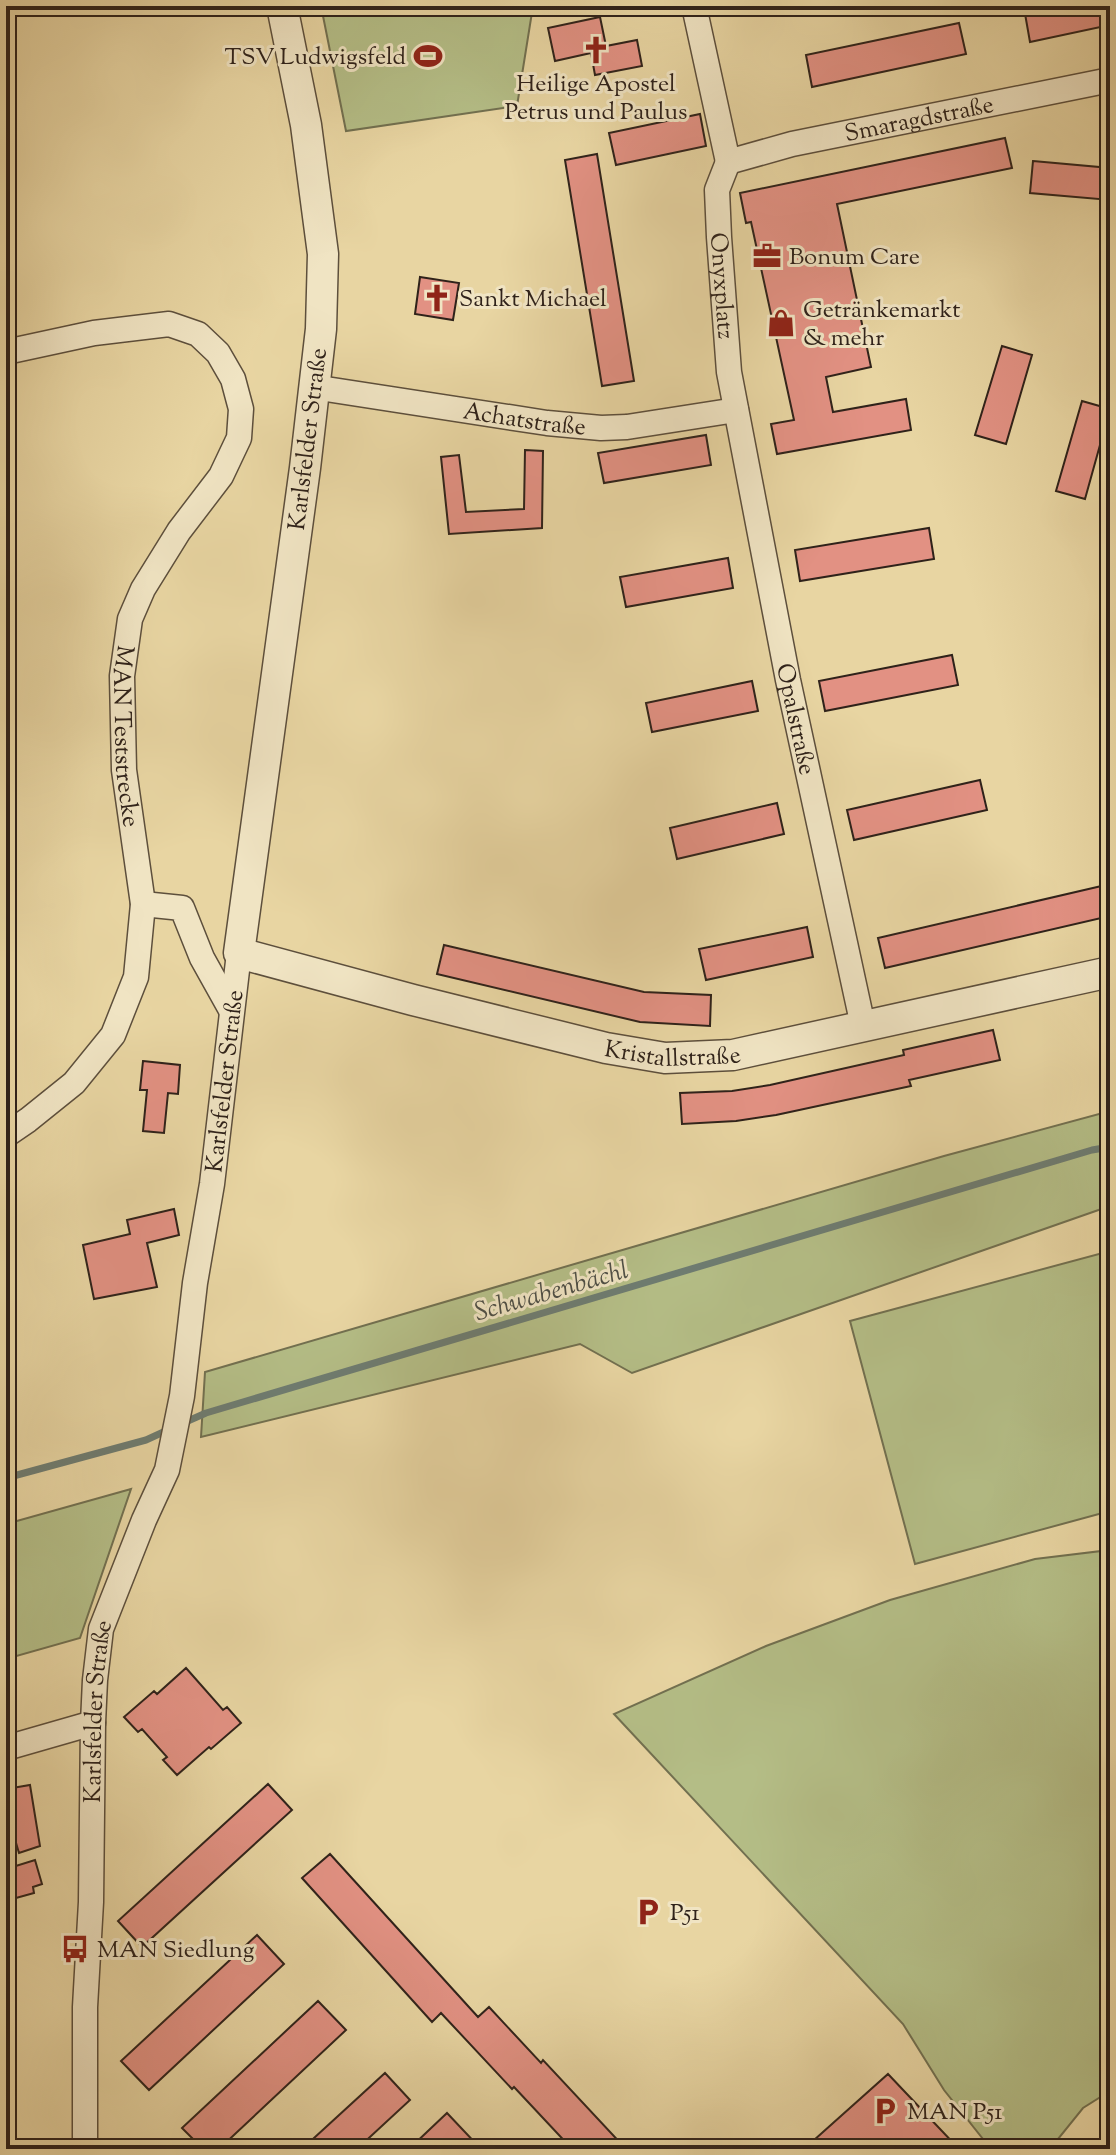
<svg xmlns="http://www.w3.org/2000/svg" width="1116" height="2155" font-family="'Sorts Mill Goudy',serif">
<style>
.green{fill:#b4bd86;stroke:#727050;stroke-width:2}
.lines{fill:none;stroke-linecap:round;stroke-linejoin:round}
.stream{stroke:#6e7c71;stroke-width:7}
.building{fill:#e29183;stroke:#2f221a;stroke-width:2}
.minor-casing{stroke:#5d4f3c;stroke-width:27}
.tertiary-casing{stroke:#5d4f3c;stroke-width:33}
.minor{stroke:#f0e4c3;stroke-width:24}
.tertiary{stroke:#f0e4c3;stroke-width:30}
.labels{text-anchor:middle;stroke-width:6;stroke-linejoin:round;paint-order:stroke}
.poi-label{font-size:24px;fill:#2f221a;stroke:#f0e4c3;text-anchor:start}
.street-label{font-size:24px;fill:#2f221a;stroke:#f0e4c3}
.water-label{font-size:26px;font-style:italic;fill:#4e4f46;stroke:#f0e4c3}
</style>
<rect width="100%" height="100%" fill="#e8d5a2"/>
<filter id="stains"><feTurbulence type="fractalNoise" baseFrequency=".0025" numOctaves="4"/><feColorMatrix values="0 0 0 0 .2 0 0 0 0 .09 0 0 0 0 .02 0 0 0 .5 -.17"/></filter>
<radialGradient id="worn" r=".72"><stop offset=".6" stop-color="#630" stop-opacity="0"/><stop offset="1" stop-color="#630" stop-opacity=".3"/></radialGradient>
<!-- green -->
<path class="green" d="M321,6h212l-16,100 -171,25z
M1110,1111v95l-478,167 -52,-29 -379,93 4,-65 739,-216z
M1110,1251v260l-195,53 -65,-243z
M131,1489l-51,149 -74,21v-135z
M1110,1550v541l-27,17 -33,41h-59l-47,-59 -41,-66 -289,-310 152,-68 124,-46 145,-41z"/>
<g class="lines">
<!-- stream -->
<path class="stream" d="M181,1424l25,-11 886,-263 18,-3
M6,1478l140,-38 24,-11"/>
</g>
<!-- building -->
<path class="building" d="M1035,6h75v19l-80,17 -6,-34z
M600,17l6,29 31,-6 5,26 -47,9 -4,-22 -36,8 -7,-33z
M959,23l7,31 -154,33 -6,-32z
M700,114l6,32 -90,19 -7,-32z
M1005,138l7,30 -175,36 34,163 -45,10 7,35 73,-13 5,31 -134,24 -6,-30 23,-4 -43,-198 -5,1 -6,-30z
M597,154l37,227 -32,5 -37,-226z
M1033,161l77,7v32l-80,-7z
M420,277l39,6 -6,37 -38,-6z
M1002,346l30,9 -26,89 -31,-9z
M1082,401l28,8 -25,90 -29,-8z
M706,435l5,30 -107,18 -6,-30z
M525,450l18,1 -1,77 -93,6 -8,-77 18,-2 7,57 58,-3z
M929,528l5,31 -134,22 -5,-31z
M728,558l5,30 -107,19 -6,-30z
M952,655l6,30 -133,26 -6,-30z
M752,681l6,30 -106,21 -6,-29z
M980,780l7,30 -133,30 -7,-30z
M777,803l7,31 -107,25 -7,-31z
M1110,884v32l-225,52 -7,-30z
M807,927l6,30 -107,23 -7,-31z
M444,945l200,47 67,3 -1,31 -70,-4 -203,-48z
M993,1030l7,30 -91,20 2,6 -135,29 -40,6 -54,3 -2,-31 52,-2 38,-6 134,-30 -1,-5z
M143,1061l37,4 -2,29 -10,-1 -4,40 -21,-2 4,-41h-7z
M174,1209l5,26 -32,8 10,44 -63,12 -11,-54 47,-11 -3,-14z
M186,1668l37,42 4,-3 14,16 -30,26 -2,-2 -32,28 -14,-15 4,-3 -25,-28 -4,3 -14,-15 30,-26 3,3z
M268,1784l24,26 -150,137 -24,-26z
M30,1785l10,61 -21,7 -13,-44v-20z
M330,1854l148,163 11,-10 52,56 2,-3 83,89h-54l-58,-62 -2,2 -71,-76 -9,9 -130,-144z
M35,1860l7,24 -9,3 1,6 -18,5 -1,-5 -9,2v-26z
M257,1935l27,29 -135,126 -28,-29z
M318,2001l28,29 -127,119h-16l-21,-21z
M385,2073l25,27 -53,49h-55z
M888,2074l71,75h-155z
M447,2113l34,36h-72z"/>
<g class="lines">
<defs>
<g id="minor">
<path d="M694,6l34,156"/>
<path id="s1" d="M728,162l-11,28 2,47 10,135 59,308 75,346"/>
<path id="s2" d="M728,162l64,-18 318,-64"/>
<path id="s3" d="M6,352l88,-19 75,-9 29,10 20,19 15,26 8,30 -2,29 -18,38 -42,55 -36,58 -13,30 -8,57 2,94 19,134 -7,73 -23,58 -39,48 -46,37 -22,15"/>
<path id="s4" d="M313,387l234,36 54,5 26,-1 109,-17"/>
<path d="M143,904l39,4 20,50 29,52"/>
<path d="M6,1748l87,-25"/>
<path id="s5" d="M85,2149v-142l6,-105 2,-179 2,-43 6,-51 43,-109 23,-50 15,-74 13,-113 17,-99 27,-231"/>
</g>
<g id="tertiary">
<path id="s6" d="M282,6l24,119 17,129 -2,75 -16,139 -66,485 174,47 193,48 59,10 68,-3 377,-83"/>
</g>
</defs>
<!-- minor casing -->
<use href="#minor" class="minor-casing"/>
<!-- tertiary casing -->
<use href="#tertiary" class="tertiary-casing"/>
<!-- minor -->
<use href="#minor" class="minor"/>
<!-- tertiary -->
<use href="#tertiary" class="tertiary"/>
</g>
<!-- icons -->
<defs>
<symbol id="church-bare" viewBox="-9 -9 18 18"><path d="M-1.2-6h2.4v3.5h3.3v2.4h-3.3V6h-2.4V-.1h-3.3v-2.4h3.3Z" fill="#8f2418" stroke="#f0e4c3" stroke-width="2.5" paint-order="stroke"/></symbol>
<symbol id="stadium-bare" viewBox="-9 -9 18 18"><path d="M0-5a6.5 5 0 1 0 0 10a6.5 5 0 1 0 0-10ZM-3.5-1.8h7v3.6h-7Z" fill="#8f2418" stroke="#f0e4c3" stroke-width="2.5" paint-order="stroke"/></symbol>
<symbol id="office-bare" viewBox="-9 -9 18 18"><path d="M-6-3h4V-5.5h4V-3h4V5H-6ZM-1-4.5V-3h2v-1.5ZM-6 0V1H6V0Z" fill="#8f2418" stroke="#f0e4c3" stroke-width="2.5" paint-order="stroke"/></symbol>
<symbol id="shop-bare" viewBox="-9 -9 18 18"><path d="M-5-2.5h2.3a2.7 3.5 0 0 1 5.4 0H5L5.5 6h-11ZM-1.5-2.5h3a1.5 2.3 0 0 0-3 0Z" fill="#8f2418" stroke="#f0e4c3" stroke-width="2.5" paint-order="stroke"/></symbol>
<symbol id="parking-bare" viewBox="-9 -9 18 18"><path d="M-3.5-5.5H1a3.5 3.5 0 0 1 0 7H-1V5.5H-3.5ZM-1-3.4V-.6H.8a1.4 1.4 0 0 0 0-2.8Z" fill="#8f2418" stroke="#f0e4c3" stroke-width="2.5" paint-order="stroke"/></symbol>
<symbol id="bus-bare" viewBox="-9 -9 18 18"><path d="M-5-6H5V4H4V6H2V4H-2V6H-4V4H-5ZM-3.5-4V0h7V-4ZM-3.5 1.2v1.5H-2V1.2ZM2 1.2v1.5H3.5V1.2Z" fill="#8f2418" stroke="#f0e4c3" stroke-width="2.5" paint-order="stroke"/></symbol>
</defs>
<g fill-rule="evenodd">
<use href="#church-bare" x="576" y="30" width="40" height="40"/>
<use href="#stadium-bare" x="408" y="36" width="40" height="40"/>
<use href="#office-bare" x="747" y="236" width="40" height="40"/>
<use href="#church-bare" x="417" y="278" width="40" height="40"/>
<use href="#shop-bare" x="761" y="303" width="40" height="40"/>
<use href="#parking-bare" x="628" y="1892" width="40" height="40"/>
<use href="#bus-bare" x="55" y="1929" width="40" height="40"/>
<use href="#parking-bare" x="865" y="2091" width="40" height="40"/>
</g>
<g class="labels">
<!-- poi labels -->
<g class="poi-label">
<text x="406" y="64" text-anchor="end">TSV Ludwigsfeld</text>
<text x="596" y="91" text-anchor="middle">Heilige Apostel<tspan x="596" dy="28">Petrus und Paulus</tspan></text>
<text x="789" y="264">Bonum Care</text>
<text x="459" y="306">Sankt Michael</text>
<text x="803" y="317">Getränkemarkt<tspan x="803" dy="28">&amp; mehr</tspan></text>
<text x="670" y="1920">P51</text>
<text x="97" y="1957">MAN Siedlung</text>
<text x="907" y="2119">MAN P51</text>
</g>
<!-- street labels -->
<g class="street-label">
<text dy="8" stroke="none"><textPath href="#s2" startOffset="196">Smaragdstraße</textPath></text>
<text dy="8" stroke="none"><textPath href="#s1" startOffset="126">Onyxplatz</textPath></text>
<text dy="8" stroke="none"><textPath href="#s4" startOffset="214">Achatstraße</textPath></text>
<text transform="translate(307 439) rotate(-83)" y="8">Karlsfelder Straße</text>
<text dy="8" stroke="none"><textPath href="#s1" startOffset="566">Opalstraße</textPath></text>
<text dy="8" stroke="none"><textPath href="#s3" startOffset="644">MAN Teststrecke</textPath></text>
<text dy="8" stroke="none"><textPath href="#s6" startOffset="1402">Kristallstraße</textPath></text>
<text dy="8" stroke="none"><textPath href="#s5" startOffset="1086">Karlsfelder Straße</textPath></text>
<text dy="8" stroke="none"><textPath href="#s5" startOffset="438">Karlsfelder Straße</textPath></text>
</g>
<!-- water labels -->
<g class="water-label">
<text transform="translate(551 1290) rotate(-16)" y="9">Schwabenbächl</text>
</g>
</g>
<!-- margin -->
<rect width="1116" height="2155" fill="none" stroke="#e8d5a2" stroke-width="32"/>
<rect x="8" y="8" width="1100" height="2139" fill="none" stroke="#2f221a" stroke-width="4"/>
<rect x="16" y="16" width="1084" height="2123" fill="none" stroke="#2f221a" stroke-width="2"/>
<rect width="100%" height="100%" filter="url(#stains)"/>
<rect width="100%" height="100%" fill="url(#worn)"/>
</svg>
